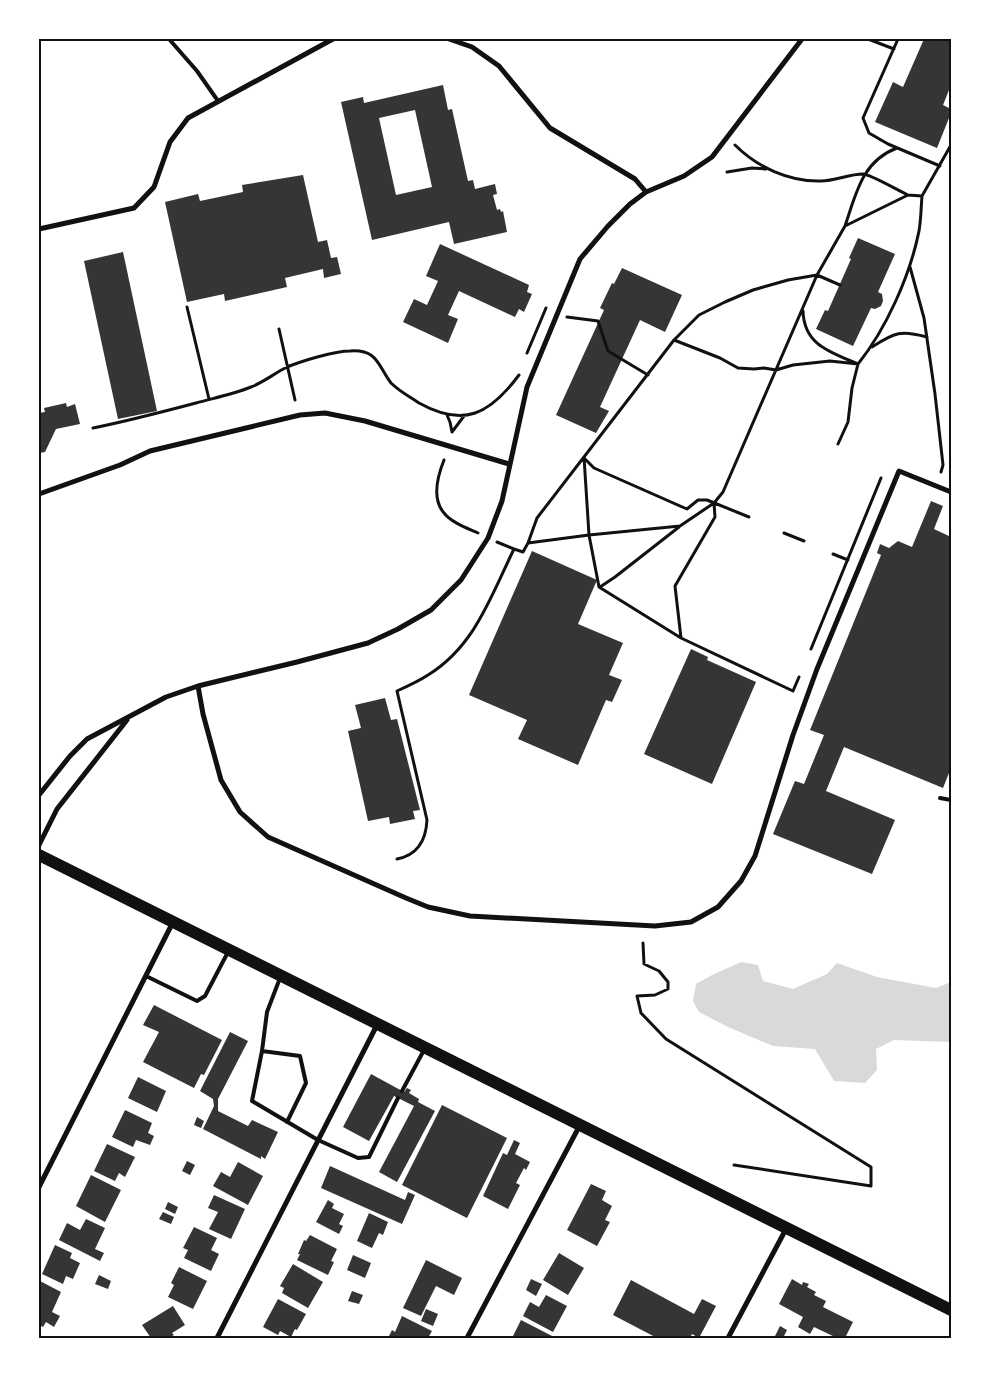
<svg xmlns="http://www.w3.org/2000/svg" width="990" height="1377" font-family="'Varela Round',sans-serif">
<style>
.water{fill:#d9d9d9}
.building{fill:#353535;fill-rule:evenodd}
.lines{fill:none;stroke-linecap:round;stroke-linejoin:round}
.path{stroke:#111;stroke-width:3}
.service{stroke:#111;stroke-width:4}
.minor{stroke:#111;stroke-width:5}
.primary{stroke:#111;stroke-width:12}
.neatline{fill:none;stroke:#111;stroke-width:2}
</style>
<rect width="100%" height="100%" fill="#fff"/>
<!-- water -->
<path class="water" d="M741,962l17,3 5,16 30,8 34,-15 10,-11 40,14 59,11 15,-6v60l-57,-2 -18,9 1,21 -12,13 -31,-2 -19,-32 -42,-3 -45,-19 -29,-15 -6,-11 3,-17 16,-9z"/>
<!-- building -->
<path class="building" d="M924,39h27v46l-8,20 8,4v4l-14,35 -62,-26 18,-40 10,5z
M443,85l5,25 4,-1 16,72 5,-1 2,9 20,-5 2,10 -4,1 4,15 3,-1 1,3 2,-1 4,21 -53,12 -5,-22 -77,18 -31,-138 22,-5 1,6zM415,110l17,77 -36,8 -17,-77z
M303,175l15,67 9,-2 4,18 6,-1 4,17 -17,4 -1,-9 -38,9 2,9 -62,14 -1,-7 -37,8 -22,-100 33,-8 2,7 43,-9 -1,-7z
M858,238l37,16 -17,38 4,2 1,7 -2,5 -6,3 -4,-1 -18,38 -37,-17 9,-19 3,1 23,-52 -2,-1z
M440,244l89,41 -2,7 5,2 -8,18 -5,-3 -4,8 -56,-26 -11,24 10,4 -10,24 -45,-21 11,-23 13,6 11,-24 -12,-5z
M123,252l34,159 -39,8 -34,-158z
M622,268l60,27 -17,37 -25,-12 -40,87 9,4 -13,22 -40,-18 48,-105 -4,-2 12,-25 2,1z
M66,403l1,4 8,-3 5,20 -24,5 -11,23 -6,1v-40l6,-1 -1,-4z
M931,501l12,5 -9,23 17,8v231l-8,20 -99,-41 -18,44 69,29 -23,54 -99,-40 22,-53 9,3 20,-49 -14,-5 71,-175 -4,-2 3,-9 9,4 9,-7 14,6z
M532,551l65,29 -19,44 45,19 -14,32 13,5 -10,22 -6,-2 -28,65 -60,-26 9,-19 -58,-25z
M691,649l17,8 -1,3 49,22 -44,102 -68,-30z
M385,698l6,22 6,-1 23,91 -7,1 2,8 -25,5 -1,-7 -21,4 -20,-90 13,-3 -6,-23z
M154,1005l68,35 -18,35 -3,-1 -7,14 -51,-26 16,-30 -16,-7z
M230,1032l18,9 -30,58v12l30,15 4,-6 26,12 -13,27 -4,-3v3l-58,-30 11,-23 -1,-7 -13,-8z
M371,1074l33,18 3,-4 4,2 -2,3 10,6 -1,3 17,9 -38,71 -18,-10 35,-66 -20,-10 -25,45 -26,-14z
M138,1077l28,14 -9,21 -29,-14z
M442,1105l65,33 -40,80 -65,-33z
M125,1110l27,13 -4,10 6,3 -4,9 -14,-5 -3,7 -21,-10z
M197,1117l7,4 -3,7 -7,-3z
M514,1140l6,3 -5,11 15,8 -4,8 -2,-2 -8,15 4,2 -12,24 -25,-13 20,-43 4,2z
M107,1144l28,13 -10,20 -6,-4 -4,8 -21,-10z
M187,1161l8,4 -5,10 -8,-4z
M238,1162l25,14 -15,29 -35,-19 8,-14 9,5z
M330,1166l75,34 3,-8 7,3 -13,29 -81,-36z
M91,1175l30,15 -16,32 -29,-16z
M591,1184l15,7 -4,9 10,6 -7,14 5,2 -13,24 -30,-16z
M214,1195l31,14 -14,30 -22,-10 9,-17 -10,-4z
M328,1200l6,4 -2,4 12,6 -5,10 4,2 -4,8 -23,-12z
M168,1202l10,5 -3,7 -10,-5z
M163,1212l11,5 -3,7 -12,-5z
M369,1213l19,9 -5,13 -4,-2 -7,15 -15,-7z
M86,1219l19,9 -10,21 9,4 -4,8 -41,-21 8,-17 13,7z
M194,1227l23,11 -6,12 8,4 -8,17 -27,-13 4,-8 -5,-2z
M310,1235l27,14 -6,12 3,1 -6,13 -31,-15 3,-6h-2l6,-14 2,1z
M55,1245l17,8 -2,5 10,5 -7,16 -7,-3 -3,8 -21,-10z
M559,1253l25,15 -16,27 -25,-15z
M353,1255l18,8 -6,15 -18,-8z
M426,1260l36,18 -8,17 -18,-9 -15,30 -18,-8z
M293,1264l30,18 -15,26 -26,-15 2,-5 -4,-2z
M179,1267l28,14 -14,28 -25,-12 6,-12 -3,-2z
M99,1275l12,6 -3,8 -13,-5z
M531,1279l11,5 -6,12 -10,-6z
M792,1279l10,6 1,-3 6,2 -2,3 9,5 -2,3 12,6 -3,6 30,15 -8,16h-8l-23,-11 -4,7 -12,-7 5,-10 -24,-13z
M631,1280l63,34 8,-15 14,7 -17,32 -7,-4 -2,4h-33l-44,-23z
M40,1281l21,11 -9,20 8,4 -6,11 -8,-5 -3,5 -4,-2z
M352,1291l11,4 -4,9 -11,-3z
M546,1295l21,11 -14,26 -30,-16 7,-14 9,5z
M278,1299l28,15 -9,16 -2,-1 -4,8 -11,-6 -2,4 -15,-8z
M173,1306l12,19 -13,8 2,2 -6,3h-17l-9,-13z
M426,1309l12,5 -5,12 -12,-5z
M402,1316l30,15 -4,7h-40l4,-8 3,2z
M521,1320l33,17 -1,1h-36l-4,-2z
M780,1326l7,4 -4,8h-9z"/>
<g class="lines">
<!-- path -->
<path class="path" d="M868,39l26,10
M898,39l-35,79 6,15 19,11 52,22
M735,145c22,22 54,37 86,36 14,0 28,-7 42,-7 7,0 36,17 45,21
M727,172l25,-4 14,1
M845,226c11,-32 17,-65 52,-78
M910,267l14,51 11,76 8,71 -2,7
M187,307l22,92
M803,311c1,34 27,41 55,53l-6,24 -4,34 -10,22
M567,317l31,4 10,30 40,24
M279,329l16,71
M674,340l46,18 18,10 16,1 10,-1 12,2 17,-5 37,-4 28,3c28,-35 52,-88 61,-133 2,-11 2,-23 3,-35
M872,347c23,-15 29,-17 55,-10
M527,353l19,-45
M447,415l3,7 2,10 12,-16
M93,428c35,-7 69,-16 103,-25 18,-5 38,-9 55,-16 13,-5 24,-14 36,-20 15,-6 47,-16 63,-16 28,-2 28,15 41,32 8,8 19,14 28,20 45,25 71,11 100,-28
M584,457l5,78 10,52 82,51 -6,-52 40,-69 -1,-14 9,-11 94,-217 28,-49 63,-31 14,1 29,-51
M584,458l10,10 93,41 11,-9h9l42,17
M444,460c-6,15 -13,38 0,53 8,10 23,15 34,20
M784,533l20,8
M497,542l17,7
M528,543l9,-25 137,-178 25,-25 26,-13 28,-12 35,-10 29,-5 23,10
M833,554l15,6
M600,587l15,-10 64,-50
M681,638l112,53 6,-14
M811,649l70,-171
M397,859c21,-4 29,-19 30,-39l-30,-129c11,-5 22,-10 31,-16 47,-29 63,-79 86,-126l9,3 5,-9 61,-8 91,-9 34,-23
M643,943l1,21 15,7 9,11v7l-13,6 -18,1 4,17 25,26 205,128v19l-137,-21"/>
<!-- service -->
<path class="service" d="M169,39l28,32 21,30
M940,798l11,2
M146,976l51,25 8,-5 23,-44
M280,978l-13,34 -5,39 -10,50 66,39 40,18 11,-1 29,-59
M262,1051l38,5 6,27 -19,39
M402,1091l22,-41"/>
<!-- minor -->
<path class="minor" d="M449,39l23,8 27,19 51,62 85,51 11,13
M39,229l95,-21 20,-21 16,-45 18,-24 145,-79
M39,494l81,-29 30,-14 150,-36 25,-2 40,8 144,43
M198,686l5,28 18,66 19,32 28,25 138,61 22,9 42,9 185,10 36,-4 27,-15 23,-26 14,-25 38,-121 24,-66 82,-198 52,21
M39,795l31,-39 17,-17 79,-42 32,-11 99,-24 71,-19 30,-14 33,-19 30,-30 27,-42 14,-37 25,-114 53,-128 28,-33 22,-22 16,-12 38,-16 28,-19 90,-118
M39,845l18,-36 70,-89
M39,1187l134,-265
M217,1338l160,-313
M467,1338l113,-213
M728,1338l58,-109"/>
<!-- primary -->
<path class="primary" d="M39,855l912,455"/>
</g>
<!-- border -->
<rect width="990" height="1377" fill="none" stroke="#ffffff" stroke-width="80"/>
<rect x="40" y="40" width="910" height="1297" class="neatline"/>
</svg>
